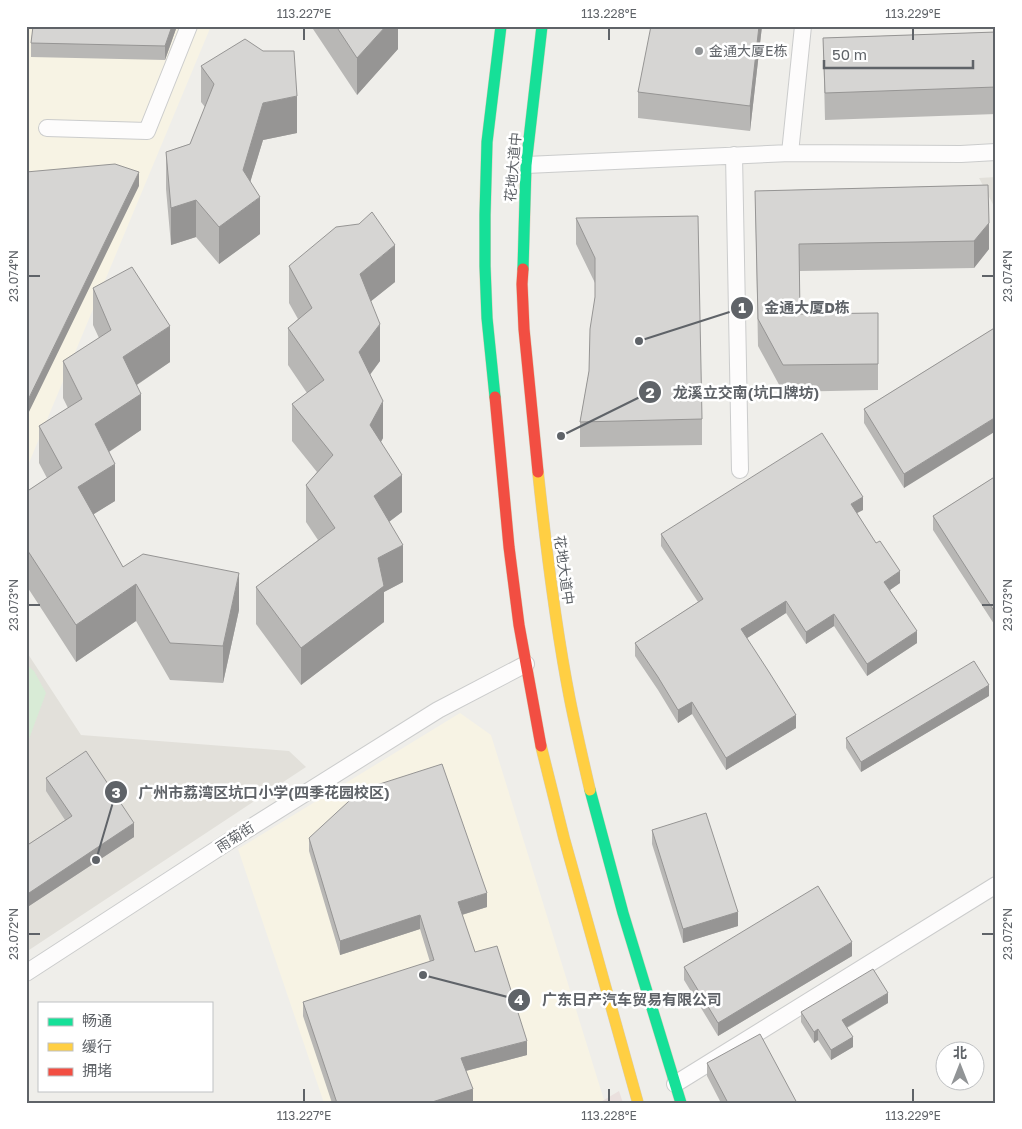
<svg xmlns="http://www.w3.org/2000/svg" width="1022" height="1129" font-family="'Golos Text','Noto Sans SC',sans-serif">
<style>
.commercial{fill:#f7f3e4}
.education{fill:#e2e0da}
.medical{fill:#eae0de}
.green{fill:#d8ebd6}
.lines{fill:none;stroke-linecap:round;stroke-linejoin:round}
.street-casing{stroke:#cbcccc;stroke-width:18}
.fast-casing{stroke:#d7ceb8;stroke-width:12}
.slow-casing{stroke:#d7ceb8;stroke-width:12}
.jam-casing{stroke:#d7ceb8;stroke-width:12}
.street{stroke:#fdfcfc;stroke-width:16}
.fast{stroke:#16e098;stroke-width:11}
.slow{stroke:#ffcf43;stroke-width:11}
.jam{stroke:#f24e42;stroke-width:11}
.wall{fill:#b8b7b5}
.shaded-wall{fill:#969594}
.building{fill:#d6d5d3;stroke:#969594}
.ticks{fill:none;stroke:#5f6368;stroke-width:2}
.poi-dot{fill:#919496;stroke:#fff;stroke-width:2}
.labels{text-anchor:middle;stroke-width:5;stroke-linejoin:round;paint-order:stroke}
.poi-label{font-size:14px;fill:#5f6368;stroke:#fff;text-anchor:start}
.street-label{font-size:14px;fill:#5f6368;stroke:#fff}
.leader{fill:none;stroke:#5f6368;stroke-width:2}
.callout-dot{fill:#5f6368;stroke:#fff;stroke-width:2}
.mark-label{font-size:15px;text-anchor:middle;font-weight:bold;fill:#fff}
.callout-label{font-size:15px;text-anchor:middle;font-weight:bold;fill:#5f6368;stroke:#fff;stroke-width:5;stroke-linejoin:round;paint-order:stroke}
.neatline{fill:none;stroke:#5f6368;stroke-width:2}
.ticks-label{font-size:12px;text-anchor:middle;fill:#5f6368}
</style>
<rect width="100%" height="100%" fill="#efeeea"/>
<!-- commercial -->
<path class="commercial" d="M26,26h185l-185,444z
M460,713l31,22 113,365 -5,3h-275l-86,-254z"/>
<!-- education -->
<path class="education" d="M996,177v33l-17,-32z
M26,651l55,84 208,16 17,16 -280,185z"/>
<!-- medical -->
<path class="medical" d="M619,1091l4,12h-24z"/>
<!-- green -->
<path class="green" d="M26,664l8,7 12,22 -20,54z"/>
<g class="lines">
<defs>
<path id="street" d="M47,128l100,3 42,-105
M790,153l13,-127
M734,155l6,315
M526,165l264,-12 171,1 35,-2
M26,973l211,-137 201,-126 88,-46
M675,1084l321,-199"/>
<path id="fast" d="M523,269l3,-104 16,-139
M495,397l-8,-79 -2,-52v-51l2,-73 14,-116
M590,790l33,123 58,190"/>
<path id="slow" d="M538,472c8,76 17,152 32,228 6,30 13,60 20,90
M541,746l23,92 74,265"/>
<path id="jam" d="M523,269l-1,15 2,45 14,143
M495,397l14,150 10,78 22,121"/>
</defs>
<!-- street casing -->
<use href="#street" class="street-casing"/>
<!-- fast casing -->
<use href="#fast" class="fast-casing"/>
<!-- slow casing -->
<use href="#slow" class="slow-casing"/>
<!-- jam casing -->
<use href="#jam" class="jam-casing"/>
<!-- street -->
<use href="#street" class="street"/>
<!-- fast -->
<use href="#fast" class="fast"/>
<!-- slow -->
<use href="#slow" class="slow"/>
<!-- jam -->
<use href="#jam" class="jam"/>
</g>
<!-- wall -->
<path class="wall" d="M33,26h144l-12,34 -134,-3v-14z
M311,26h87v23l-41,46z
M762,26l-12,105 -112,-13v-26z
M996,32v82l-171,6 -2,-82z
M201,66l96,67 -34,7 -13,42 10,52 -41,30 -23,-27 -25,8 -5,-56v-37l24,-8 15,-37 -4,-5z
M988,185l1,64 -15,19 -174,3v43l78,50v26l-95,2 -25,-46 -3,-155z
M576,218l126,201v26l-122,2v-25l9,-51 6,-74v-14l-19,-39z
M289,266l106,16 -24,19 9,60 -10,14 13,63 -2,4 21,70 -13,10 14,60 -19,10v30l-83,63 -45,-61v-37l62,-47 -12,-18v-37l11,-13 -25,-31v-37l15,-11 -19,-28v-37l10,-9 -9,-16z
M93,288l77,74 -33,23 4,45 -32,22 6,49 -22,13 30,53 116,43 -16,73 -53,-3 -34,-59 -60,41 -50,-77v-93l21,-14 -8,-15v-37l29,-18 -5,-10v-37l36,-23 -6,-13z
M996,327l-92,161 -40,-65v-14z
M996,476v151l-63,-97v-14z
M863,510l-6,3 43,70 -10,7 27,53 -50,33 -33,-50 -28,18 -20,-31 -39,25 49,90 -70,42 -34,-56 -14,9 -20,-33 -23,-34v-13l63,-41 -37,-56v-12z
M989,696l-128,76 -15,-24v-10z
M46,778l88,59 -108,71v-62l39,-26 -19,-29z
M652,830l86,96 -55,17 -31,-99z
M309,838l178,69 -25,8 13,37 52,103 -61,16 7,32h-141l-29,-87v-14l127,-40 -10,-33 -80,26 -31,-104z
M852,956l-134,80 -34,-56v-13z
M888,1003l-41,25 6,19 -22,13 -13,-20 -4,3 -13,-21v-10z
M707,1063l90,40h-76l-14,-27z"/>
<!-- shaded-wall -->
<path class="shaded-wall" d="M172,26h5l-12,34v-14z
M386,26h12v23l-41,46v-37z
M759,26h3l-12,105v-25z
M297,96v37l-34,7 -20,66v-36l20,-67z
M139,172v14l-113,232v-14z
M260,197v37l-41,30v-37z
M196,200v37l-25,8v-37z
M989,223v26l-15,19v-27z
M395,245v37l-35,28v-36z
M380,324v37l-21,28v-37z
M170,326v36l-47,32v-37z
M141,394v36l-46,31v-37z
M383,401v37l-13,23v-36z
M996,417v14l-92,57v-14z
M115,464v37l-37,23v-37z
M402,475v37l-28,21v-37z
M863,497v13l-12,6v-12z
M403,545v37l-19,10v30l-83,63v-37l77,-90z
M900,571v12l-16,11v-12z
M239,573v37l-16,73v-37z
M136,584v37l-60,41v-37z
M786,601v12l-45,29v-13z
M834,614v12l-28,18v-12z
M917,631v12l-50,33v-12z
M989,685v11l-128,76v-10z
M692,702v12l-14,9v-13z
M796,715v13l-70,42v-12z
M134,823v14l-108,71v-13z
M487,893v14l-29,9v-14z
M738,912v14l-55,17v-14z
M420,915v14l-80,26v-14z
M852,942v14l-134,80v-13z
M888,993v10l-46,27v-10z
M818,1029v11l-4,3v-11z
M853,1037v10l-22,13v-10z
M527,1041v14l-66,17v-14z
M473,1089v14h-44z"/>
<!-- building -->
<path class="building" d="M33,26h139l-7,20 -134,-3z
M336,26h50l-29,32z
M651,26h108l-9,80 -112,-14z
M996,32v55l-171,6 -2,-55z
M245,39l18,12h31l3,45 -34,7 -20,67 17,27 -41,30 -23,-27 -25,8 -5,-56 24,-8 24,-60 -13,-18z
M115,164l24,8 -113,232v-232z
M988,185l1,38 -15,18 -175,3 1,70 78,-1v51l-95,1 -25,-46 -3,-128z
M372,212l23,33 -35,29 20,50 -21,28 24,49 -13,24 32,50 -28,21 29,49 -25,13 6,28 -83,62 -45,-61 79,-59 -29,-43 27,-30 -41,-51 32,-24 -36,-52 24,-20 -23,-42 47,-39 23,-3z
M698,216l4,203 -122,3 9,-51 1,-42 5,-32v-39l-19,-40z
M132,267l38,59 -47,31 18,37 -46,30 20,40 -37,23 45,80 20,-13 96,19 -16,73 -53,-3 -34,-59 -60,41 -50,-77v-56l36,-24 -23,-42 43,-27 -19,-38 48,-31 -18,-42z
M996,327v90l-92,57 -40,-65z
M822,433l41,64 -12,7 25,39 4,-2 20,30 -16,11 33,49 -50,33 -33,-50 -28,18 -20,-31 -45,28 28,43 27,43 -70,43 -34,-56 -14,8 -20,-33 -23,-34 68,-44 -42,-65z
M996,476v138l-63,-98z
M974,661l15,24 -128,77 -15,-24z
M86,751l48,72 -108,72v-49l46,-30 -26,-38z
M442,764l45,129 -29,9 17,50 22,-6 30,95 -66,17 12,31 -44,14h-92l-34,-101 131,-42 -14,-45 -80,26 -31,-103 52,-48z
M706,813l32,99 -55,17 -31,-99z
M818,886l34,56 -134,81 -34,-56z
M873,969l15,24 -46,27 11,17 -22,13 -13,-21 -4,3 -13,-20z
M760,1034l37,69h-69l-21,-40z"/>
<!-- ticks -->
<path class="ticks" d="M304,28v12M609,28v12M913,28v12M28,276h12M982,276h12M28,605h12M982,605h12M28,934h12M982,934h12M304,1089v13M609,1089v13M913,1089v13"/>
<!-- markers -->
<circle class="poi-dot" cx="699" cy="51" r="5"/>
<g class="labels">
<!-- poi labels -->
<g class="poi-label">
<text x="709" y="56">金通大厦E栋</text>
</g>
<!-- street labels -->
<g class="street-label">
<text transform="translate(513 167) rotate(-85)" y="5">花地大道中</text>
<text transform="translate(564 570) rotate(82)" y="5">花地大道中</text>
<text transform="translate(235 837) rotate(-33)" y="5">雨菊街</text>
</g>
</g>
<!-- callouts -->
<path class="leader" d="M639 341L742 308M561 436L650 392M96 860L116 792M423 975L519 1000"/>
<g class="callout-dot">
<circle cx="639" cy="341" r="5"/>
<circle cx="561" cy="436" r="5"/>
<circle cx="96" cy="860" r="5"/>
<circle cx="423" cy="975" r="5"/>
<circle cx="742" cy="308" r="12"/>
<circle cx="650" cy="392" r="12"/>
<circle cx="116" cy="792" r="12"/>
<circle cx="519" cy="1000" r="12"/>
</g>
<g class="mark-label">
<text x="742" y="313">1</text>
<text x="650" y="398">2</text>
<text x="116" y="798">3</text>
<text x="519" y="1005">4</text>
</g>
<g class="callout-label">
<text x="807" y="313">金通大厦D栋</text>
<text x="746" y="398">龙溪立交南(坑口牌坊)</text>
<text x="264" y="798">广州市荔湾区坑口小学(四季花园校区)</text>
<text x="632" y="1005">广东日产汽车贸易有限公司</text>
</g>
<!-- border -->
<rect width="1022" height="1129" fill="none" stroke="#ffffff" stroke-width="55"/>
<!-- legend -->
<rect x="38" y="1002" width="175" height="90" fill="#ffffff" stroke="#bfc1c3"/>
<rect x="48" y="1018" width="25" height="8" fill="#16e098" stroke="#bfc1c3"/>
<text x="82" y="1026" font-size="15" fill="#5f6368">畅通</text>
<rect x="48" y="1043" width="25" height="8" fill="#ffcf43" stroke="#bfc1c3"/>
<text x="82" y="1052" font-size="15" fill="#5f6368">缓行</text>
<rect x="48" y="1068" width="25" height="8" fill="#f24e42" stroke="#bfc1c3"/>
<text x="82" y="1076" font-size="15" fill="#5f6368">拥堵</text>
<!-- north arrow -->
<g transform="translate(960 1066)"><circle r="24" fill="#ffffff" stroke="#bfc1c3"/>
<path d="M0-4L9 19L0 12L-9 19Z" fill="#919496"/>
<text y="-8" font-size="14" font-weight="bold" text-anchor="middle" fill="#5f6368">北</text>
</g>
<!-- scale -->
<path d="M824 60v8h149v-8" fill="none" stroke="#5f6368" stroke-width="2.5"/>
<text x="832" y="60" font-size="15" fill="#5f6368" stroke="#ffffff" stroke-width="4" paint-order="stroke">50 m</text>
<rect x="28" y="28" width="966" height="1074" class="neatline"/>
<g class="ticks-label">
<text x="304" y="18">113.227°E</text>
<text x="609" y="18">113.228°E</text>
<text x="913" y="18">113.229°E</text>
<text transform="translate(14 276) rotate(-90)" y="4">23.074°N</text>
<text transform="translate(1008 276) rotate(-90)" y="4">23.074°N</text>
<text transform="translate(14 605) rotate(-90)" y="4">23.073°N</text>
<text transform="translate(1008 605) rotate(-90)" y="4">23.073°N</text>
<text transform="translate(14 934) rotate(-90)" y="4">23.072°N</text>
<text transform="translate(1008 934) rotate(-90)" y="4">23.072°N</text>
<text x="304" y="1120">113.227°E</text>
<text x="609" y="1120">113.228°E</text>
<text x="913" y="1120">113.229°E</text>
</g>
</svg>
